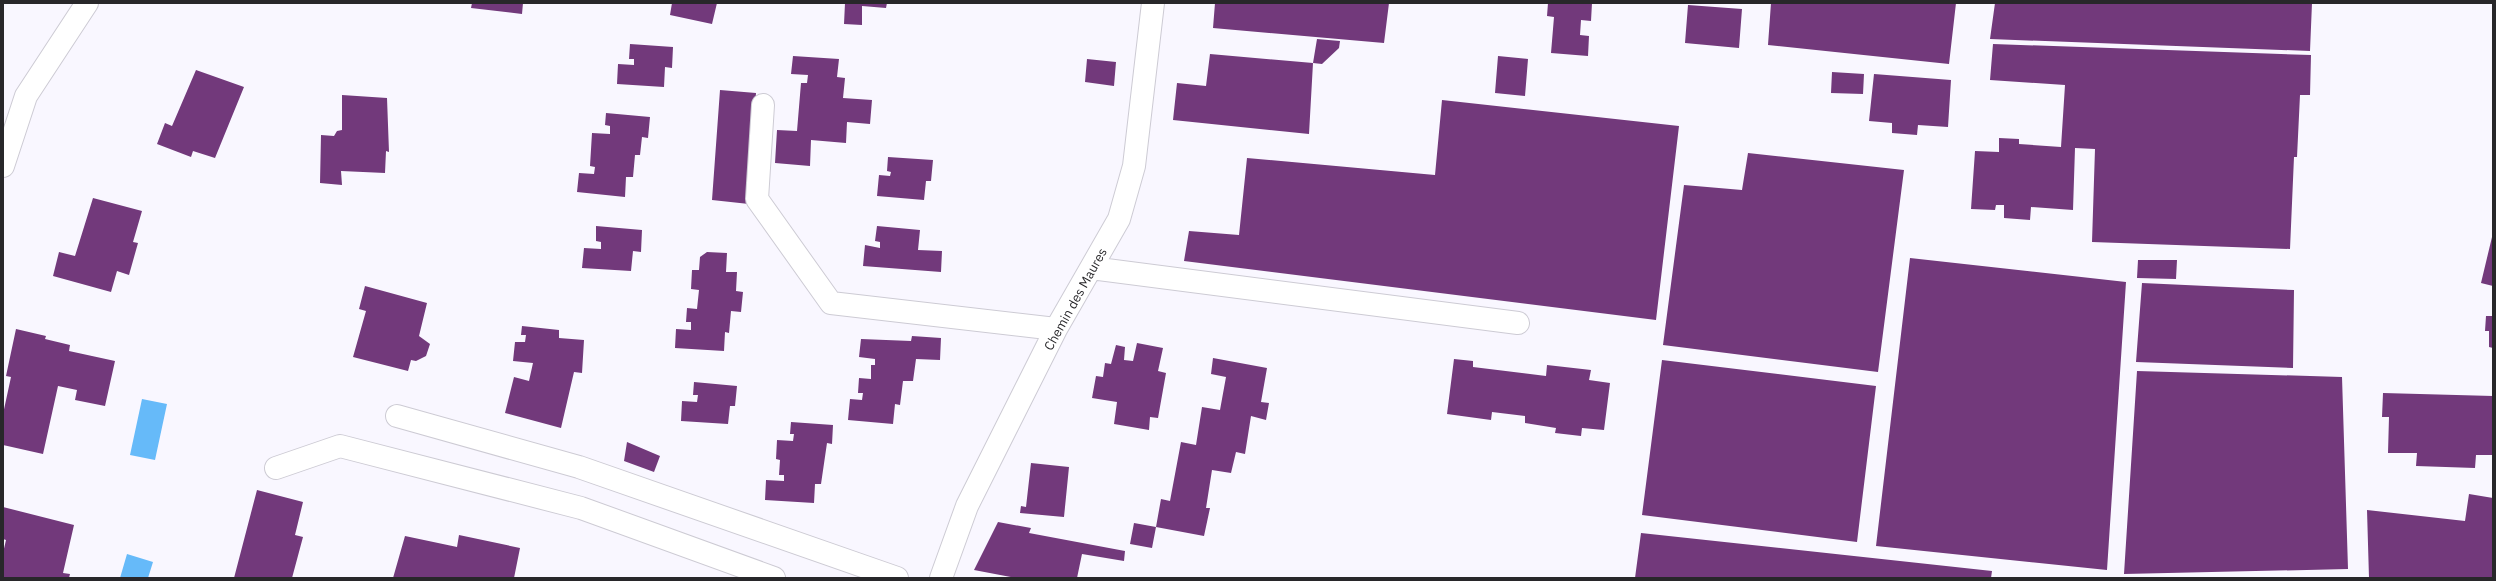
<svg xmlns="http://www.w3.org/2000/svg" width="2496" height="581" font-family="'IBM Plex Sans',sans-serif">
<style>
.water{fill:#66baf9}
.building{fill:#72397b}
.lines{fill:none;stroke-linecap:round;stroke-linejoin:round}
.minor-casing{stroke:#cdcbd4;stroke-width:24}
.minor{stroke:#fff;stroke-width:22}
.labels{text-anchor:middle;stroke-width:4;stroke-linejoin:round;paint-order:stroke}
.street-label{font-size:13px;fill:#28272a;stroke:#fff}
</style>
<rect width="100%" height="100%" fill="#f9f7ff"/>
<!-- water -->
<path class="water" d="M142,399l25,5 -12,56 -25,-5z
M127,554l26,8 -5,16h-28z"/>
<!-- building -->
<path class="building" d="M472,3h51l-1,11 -51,-6z
M672,3h45l-5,21 -42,-9z
M845,3h42l-1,5 -24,-2v19l-18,-1z
M1215,3h174l-5,40 -171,-15z
M1548,3h44l-1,18 -10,-1 -1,15 9,1 -1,20 -37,-3 3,-36 -7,-1z
M1771,3h185l-7,61 -181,-19z
M1995,3h317l-2,48 -320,-12z
M1688,5l54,4 -3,39 -54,-5z
M1317,39l23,2 -1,7 -17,16 -9,-1z
M630,44l43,3 -1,21 -7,-1 -1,20 -47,-3 1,-20 16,1v-6h-5z
M1993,44l318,11 -1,40h-10l-3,62h-3l-4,92 -198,-7 3,-93 -20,-1 -2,62 -42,-3 -1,13 -26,-2v-13h-8l-1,5 -24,-1 4,-58 24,1v-14l20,1v5l42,3 4,-62 -75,-5z
M1210,54l103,9 -4,71 -136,-14 4,-37 29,3z
M793,56l46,3 -2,18 8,1 -2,20 29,2 -2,24 -23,-2 -1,21 -35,-3 -1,26 -35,-3 2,-33 20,1 4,-48h6l1,-8 -17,-1z
M1498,56l30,3 -3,37 -30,-3z
M1087,59l29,3 -2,24 -29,-4z
M196,70l48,17 -29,71 -22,-7 -2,6 -34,-13 8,-21 7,3z
M1832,72l32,2 -1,20 -32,-1z
M1874,74l77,6 -3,47 -30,-2 -1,10 -25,-2v-10l-23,-2z
M720,90l36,3 -7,111 -37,-4z
M342,95l45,3 2,54 -3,-1 -1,22 -44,-2 1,14 -22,-2 1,-48 13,1 3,-5 5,-1z
M1442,100l237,26 -23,194 -472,-59 5,-30 50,4 8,-77 188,17z
M606,113l44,4 -2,21 -6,-1 -2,18h-5l-2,22h-7l-1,20 -48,-5 2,-19 15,1 1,-7 -5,-1 2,-33 18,1v-8l-5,-1z
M1748,153l156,17 -26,202 -215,-27 21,-160 58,5z
M888,157l45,3 -2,21h-5l-2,19 -47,-4 2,-21 11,1 1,-4 -4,-1z
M93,198l49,13 -9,31 5,1 -9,32 -12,-4 -6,21 -58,-16 6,-24 16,4z
M596,226l46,4 -1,22 -8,-1 -2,20 -49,-3 2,-20 17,1v-7l-5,-1z
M877,226l43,4 -2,20 24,1 -1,21 -78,-6 2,-21 15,3v-6l-5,-1z
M2492,237h1v49l-12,-3z
M707,252l20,1 -1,19h11l-1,19 7,1 -2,20 -10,-1 -2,22 -4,-1 -1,19 -49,-3 1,-19 15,1v-8h-5l1,-14 10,1 2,-19 -8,-1 1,-19h7l1,-13z
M1910,258l216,24 -19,288 -231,-24z
M2138,260h39l-1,19 -39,-1z
M2142,283l152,7 -1,78 -157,-6z
M365,286l62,17 -8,33 11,8 -4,12 -10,5 -5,-1 -3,11 -55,-14 13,-46 -7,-2z
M2486,316h7v32l-4,-1v-16h-4z
M522,326l37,4v8l25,2 -2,33 -8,-1 -13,56 -56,-15 9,-36 15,4 4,-18 -20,-2 2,-19h10l1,-7h-5z
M16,329l30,7 -1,3 25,6 -1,6 46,10 -10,45 -30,-6 2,-10 -19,-4 -15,68 -40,-9v-31l8,-37 -5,-1z
M912,336l29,2 -1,22 -24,-1 -3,22h-10l-3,24 -5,-1 -2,20 -45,-4 2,-21 12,1 1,-7h-5l1,-15 12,1v-14h4v-6l-16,-2 2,-18 50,2z
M1137,343l26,5 -5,23 8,2 -8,45 -8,-1 -1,13 -35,-6 3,-22 -25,-4 4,-22 7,1 2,-14 6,1 5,-19 9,2 -1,13 9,1z
M1213,358l54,10 -6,34 8,1 -3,17 -15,-4 -6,38 -9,-2 -5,21 -19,-3 -6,38h4l-6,28 -48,-9 5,-28 9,2 11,-59 15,3 6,-38 18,3 6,-33 -15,-3z
M1454,359l19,2v6l73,9 1,-11 44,5 -2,10 21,3 -6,47 -22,-2 -1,8 -26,-3 1,-5 -31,-5v-7l-33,-4 -1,8 -44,-6z
M1662,360l214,26 -19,156 -215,-27z
M2137,371l205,6 6,192 -224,5z
M694,382l43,4 -2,20h-5l-2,18 -47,-3 1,-20 15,1 1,-7h-5z
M2383,393l110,3v59h-17l-1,13 -59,-2 1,-13h-29l1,-36h-7z
M791,422l42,3 -1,19 -5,-1 -6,41h-6l-1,19 -49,-3 1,-20 18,1v-6h-5l1,-15 -4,-1 1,-19 16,1 1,-7h-4z
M627,442l33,14 -6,16 -30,-11z
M1031,463l38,4 -5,50 -44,-4 1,-7 5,1z
M257,490l46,12 -8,33 8,2 -11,41h-58z
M2469,494l24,4v80h-124l-2,-68 98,11z
M3,507l71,18 -11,48 7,1 -1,4h-66v-25l3,-13 -3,-1z
M998,522l33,6 -2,5 96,18 -1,10 -42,-7 -5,24h-61l-42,-8z
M1134,523l22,4 -4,21 -22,-4z
M1641,533l351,38 -1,7h-356z
M459,535l61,13 -6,30h-121l12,-42 52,11z"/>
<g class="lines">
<defs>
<path id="minor" d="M763,105l-6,94 74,104 225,26
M3,166l23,-70 61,-93
M1091,268l427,55
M397,416l182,51 318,111
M276,468l64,-22 241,62 193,70
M941,578l26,-72 89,-177 63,-110 15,-53 19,-163"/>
</defs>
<!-- minor casing -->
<use href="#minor" class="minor-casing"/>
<!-- minor -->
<use href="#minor" class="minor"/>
</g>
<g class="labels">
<!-- street labels -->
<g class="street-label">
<text transform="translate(1075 299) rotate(-61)" y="5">Chemin des Maures</text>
</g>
</g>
<!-- border -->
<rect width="2496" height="581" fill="none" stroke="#28272a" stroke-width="8"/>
</svg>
